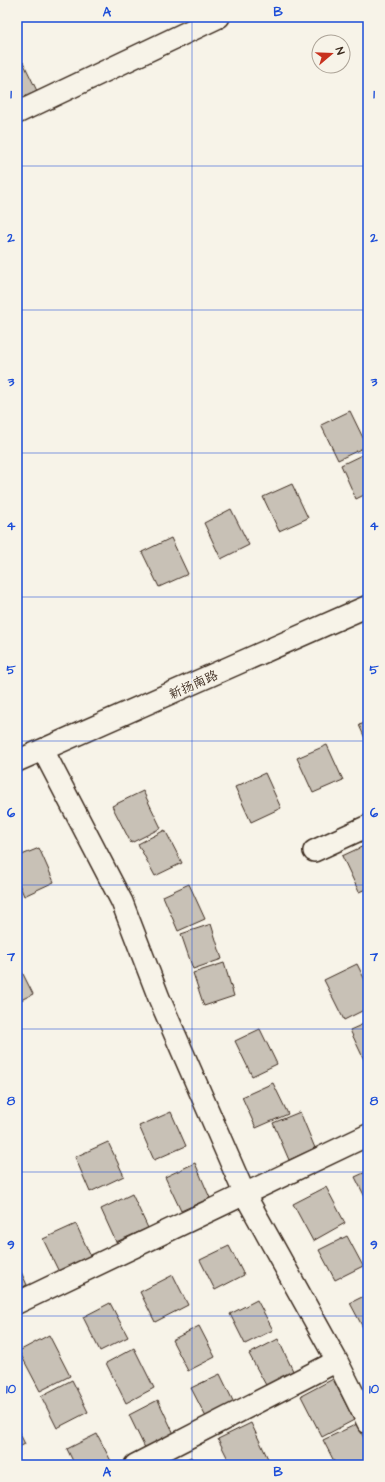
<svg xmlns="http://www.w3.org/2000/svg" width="385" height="1482" font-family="'Architects Daughter','LXGW WenKai TC',sans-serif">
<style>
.building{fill:#c8c1b6;stroke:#3b2a1e}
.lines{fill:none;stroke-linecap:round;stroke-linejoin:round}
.minor-casing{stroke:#3b2a1e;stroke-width:24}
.minor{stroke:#f7f3e8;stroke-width:21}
.grid{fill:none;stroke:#1d4ed8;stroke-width:1;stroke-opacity:0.55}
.labels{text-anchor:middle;stroke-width:3;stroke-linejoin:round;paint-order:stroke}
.street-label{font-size:13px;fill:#3b2a1e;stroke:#f7f3e8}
.neatline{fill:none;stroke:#1d4ed8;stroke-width:1.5}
.grid-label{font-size:13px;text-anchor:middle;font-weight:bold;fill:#1d4ed8}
</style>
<rect width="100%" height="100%" fill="#f7f3e8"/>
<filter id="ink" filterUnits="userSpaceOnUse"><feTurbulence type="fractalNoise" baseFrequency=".025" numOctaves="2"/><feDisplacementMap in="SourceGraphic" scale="8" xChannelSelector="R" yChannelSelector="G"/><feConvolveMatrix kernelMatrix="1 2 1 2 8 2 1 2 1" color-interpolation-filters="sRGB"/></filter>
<g filter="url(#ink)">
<!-- building -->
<path class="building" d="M23,62l16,33 -22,11v-41z
M350,411l17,35 -29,14 -17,-35z
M368,452v41l-12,6 -15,-34z
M292,484l16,34 -29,13 -16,-34z
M231,509l18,36 -28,14 -17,-36z
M171,538l17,36 -29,13 -17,-35z
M368,722v23l-9,-20z
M327,745l16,35 -30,13 -16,-35z
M265,773l16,35 -30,14 -16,-35z
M143,791l18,37 -30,15 -19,-37z
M165,830l17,33 -27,13 -17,-32z
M368,844v44l-9,4 -17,-36z
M39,848l15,34 -30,14 -7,-17v-22z
M189,884l16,35 -27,12 -15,-35z
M211,924l11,35 -29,10 -12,-35z
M17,962l16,32 -16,8z
M224,963l10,33 -30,10 -11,-33z
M357,964l11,22v22l-24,12 -20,-40z
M368,1022v44h-1l-17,-36z
M260,1029l17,35 -25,12 -17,-35z
M273,1083l15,31 -32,14 -14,-31z
M171,1112l15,34 -32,14 -15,-34z
M300,1112l15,36 -26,12 -16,-37z
M108,1142l16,34 -34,16 -15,-35z
M195,1163l15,35 -29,13 -16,-34z
M368,1171v32l-13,-26z
M326,1187l19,36 -32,18 -20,-37z
M132,1194l16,34 -32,14 -15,-33z
M76,1224l15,33 -32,15 -16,-33z
M347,1236l16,30 -28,14 -16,-30z
M229,1246l15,29 -29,15 -15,-30z
M17,1263l10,22 -10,5z
M173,1275l15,30 -33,17 -15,-30z
M368,1294v43l-18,-34z
M257,1300l16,30 -28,14 -15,-30z
M110,1303l18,34 -28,14 -17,-34z
M199,1326l16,31 -27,14 -16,-31z
M49,1335l21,41 -30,15 -21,-40z
M278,1339l16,34 -27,14 -18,-33z
M134,1348l20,40 -28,15 -20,-40z
M220,1374l15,31 -28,14 -16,-31z
M333,1379l21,41 -32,17 -21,-41z
M72,1380l16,32 -31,16 -16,-32z
M158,1400l17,36 -29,14 -17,-35z
M251,1423l20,42h-40l-13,-26z
M357,1424l11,22v19h-32l-13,-25z
M17,1428l8,16 -8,4z
M97,1434l16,31h-38l-8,-16z
M191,1457l4,8h-21z"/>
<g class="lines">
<defs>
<path id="minor" d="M17,113l202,-96
M43,750l79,152 37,96 86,197 92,166 31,62
M17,761l351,-155
M314,851l54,-25
M17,1303l351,-168
M135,1465l202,-104"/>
</defs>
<!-- minor casing -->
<use href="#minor" class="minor-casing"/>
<!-- minor -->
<use href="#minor" class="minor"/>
</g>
</g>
<!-- grid -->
<path class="grid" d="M192,17v1448M17,166h351M17,310h351M17,453h351M17,597h351M17,741h351M17,885h351M17,1029h351M17,1172h351M17,1316h351"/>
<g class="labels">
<!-- street labels -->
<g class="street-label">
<text transform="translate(193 684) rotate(-24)" y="5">新扬南路</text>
</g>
</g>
<!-- margin -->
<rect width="385" height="1482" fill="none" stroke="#f7f3e8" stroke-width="44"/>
<!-- north arrow -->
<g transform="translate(331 54) rotate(71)"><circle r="19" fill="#f7f3e8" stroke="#aca397"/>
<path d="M0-3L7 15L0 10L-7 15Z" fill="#c8321e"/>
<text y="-6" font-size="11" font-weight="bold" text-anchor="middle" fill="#3b2a1e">N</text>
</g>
<rect x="22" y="22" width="341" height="1438" class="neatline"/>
<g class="grid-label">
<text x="107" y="16">A</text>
<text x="278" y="16">B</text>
<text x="11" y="98">1</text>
<text x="374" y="98">1</text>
<text x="11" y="242">2</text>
<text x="374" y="242">2</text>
<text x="11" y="386">3</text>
<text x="374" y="386">3</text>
<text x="11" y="530">4</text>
<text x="374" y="530">4</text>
<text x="11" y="674">5</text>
<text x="374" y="674">5</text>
<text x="11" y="817">6</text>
<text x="374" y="817">6</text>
<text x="11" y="961">7</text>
<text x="374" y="961">7</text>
<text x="11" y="1105">8</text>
<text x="374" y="1105">8</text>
<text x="11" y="1249">9</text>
<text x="374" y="1249">9</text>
<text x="11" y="1393">10</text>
<text x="374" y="1393">10</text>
<text x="107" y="1476">A</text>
<text x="278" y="1476">B</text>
</g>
</svg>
